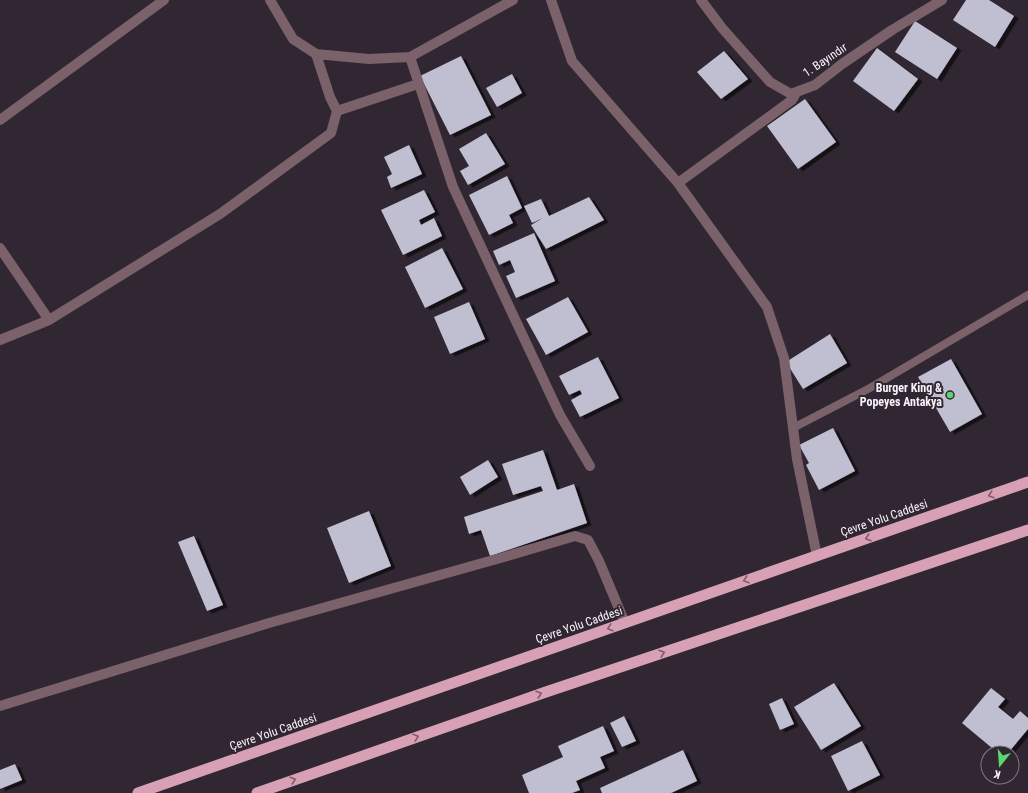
<svg xmlns="http://www.w3.org/2000/svg" width="1028" height="793" font-family="'Roboto Condensed',sans-serif">
<style>
.building{fill:#bfbfd1;filter:url(#shadow)}
.lines{fill:none;stroke-linecap:round;stroke-linejoin:round}
.service{stroke:#7a616a;stroke-width:8}
.minor{stroke:#7a616a;stroke-width:10}
.trunk{stroke:#d8a0b4;stroke-width:11}
.oneway{stroke:#7c5d6d}
.poi-dot{fill:#5bd56e;stroke:#312733;stroke-width:1.5}
.labels{text-anchor:middle;stroke-width:4;stroke-linejoin:round;paint-order:stroke}
.street-label{font-size:12px;fill:#f9f2fa;stroke:#312733}
.poi-label{font-size:12px;font-weight:bold;fill:#f9f2fa;stroke:#312733;text-anchor:end}
</style>
<defs>
<filter id="shadow"><feDropShadow dx="4.5" dy="2.5" stdDeviation="0" flood-color="#0009"/></filter>
</defs>
<rect width="100%" height="100%" fill="#312733"/>
<!-- building -->
<path class="building" d="M966,0h23l25,16 -19,31 -42,-27z
M915,21l42,27 -20,31 -42,-27z
M877,48l41,31 -24,32 -41,-30z
M724,51l24,28 -27,20 -24,-27z
M461,56l30,59 -41,20 -30,-59z
M512,74l10,19 -25,14 -11,-19z
M805,99l31,43 -38,27 -31,-43z
M486,133l19,31 -37,21 -8,-14 9,-5 -10,-17z
M409,145l13,29 -31,14 -4,-11 5,-3 -8,-17z
M507,176l15,32 -13,7 4,8 -24,12 -20,-40z
M424,190l11,22 -16,8 2,5 13,-7 8,18 -39,19 -22,-45z
M589,197l15,23 -58,29 -15,-24 12,-7 -11,5 -8,-17 17,-7 8,17z
M534,233l21,48 -39,17 -10,-22 9,-4 -5,-12 -11,5 -6,-14z
M442,248l21,41 -38,19 -20,-41z
M568,297l20,35 -42,23 -20,-36z
M469,302l16,37 -35,15 -16,-37z
M830,334l17,29 -44,26 -17,-27z
M598,357l21,41 -39,19 -9,-17 11,-6 -2,-4 -11,5 -10,-19z
M951,359l31,55 -32,18 -32,-55z
M833,428l22,43 -36,19 -13,-25 3,-2 -10,-18z
M543,450l14,40 17,-6 13,39 -97,33 -9,-26 -12,4 -5,-17 79,-26 -2,-5 -28,9 -11,-31z
M488,460l10,17 -28,18 -10,-18z
M369,511l22,55 -42,17 -22,-55z
M194,536l29,69 -16,6 -29,-69z
M834,683l27,43 -40,24 -27,-43z
M991,688l14,11 -7,8 15,12 7,-8 8,7v11l-20,24h-10l-36,-30z
M782,698l12,26 -14,6 -11,-26z
M624,716l12,25 -14,6 -12,-24z
M603,726l11,25 -14,6 5,11 -29,13 4,9 -8,3h-43l-7,-18 41,-18 -5,-11z
M862,741l18,34 -32,16 -17,-35z
M683,750l14,31 -26,12h-69l-2,-5z
M15,764l7,16 -22,9v-19z"/>
<g class="lines">
<!-- service -->
<path class="service" d="M793,428l77,-40 158,-93"/>
<!-- minor -->
<path class="minor" d="M270,0l23,39 23,15 53,5 41,-2 103,-57
M551,0l21,61 106,122 89,124 17,51 13,101 20,97
M701,0l21,28 48,54 21,12 24,-9 27,-21 50,-34 50,-30
M410,57l43,130 107,228 30,51
M337,111l81,-27
M0,120l164,-120
M678,183l114,-83 4,-7
M0,248l49,72 -49,20
M49,320l171,-106 111,-81 6,-22 -7,-14 -14,-43
M0,706l269,-83 235,-66 71,-21 13,4 11,21 26,62"/>
<!-- trunk -->
<path class="trunk" d="M138,793l890,-311
M257,793l286,-100 485,-163"/>
</g>
<!-- one-way arrows -->
<defs><path id="oneway-chevron" d="M-2-3.5L2.5 0L-2 3.5" fill="none" stroke-width="1.6" stroke-linecap="round" stroke-linejoin="round"/></defs>
<g class="oneway">
<use href="#oneway-chevron" transform="translate(991 495) rotate(161)"/>
<use href="#oneway-chevron" transform="translate(868 538) rotate(161)"/>
<use href="#oneway-chevron" transform="translate(746 580) rotate(161)"/>
<use href="#oneway-chevron" transform="translate(610 628) rotate(161)"/>
<use href="#oneway-chevron" transform="translate(662 653) rotate(-19)"/>
<use href="#oneway-chevron" transform="translate(539 694) rotate(-19)"/>
<use href="#oneway-chevron" transform="translate(416 737) rotate(-19)"/>
<use href="#oneway-chevron" transform="translate(293 780) rotate(-19)"/>
</g>
<!-- markers -->
<circle class="poi-dot" cx="950" cy="395" r="4"/>
<g class="labels">
<!-- street labels -->
<g class="street-label">
<text transform="translate(825 60) rotate(-34)" y="4">1. Bayındır</text>
<text transform="translate(884 518) rotate(-19)" y="4">Çevre Yolu Caddesi</text>
<text transform="translate(579 625) rotate(-19)" y="4">Çevre Yolu Caddesi</text>
<text transform="translate(273 732) rotate(-19)" y="4">Çevre Yolu Caddesi</text>
</g>
<!-- poi labels -->
<g class="poi-label">
<text x="942" y="392">Burger King &amp;<tspan x="942" dy="14">Popeyes Antakya</tspan></text>
</g>
</g>
<!-- north arrow -->
<g transform="translate(1000 765) rotate(197)"><circle r="19" fill="#312733" stroke="#817883"/>
<path d="M0-3L7 15L0 10L-7 15Z" fill="#5bd56e"/>
<text y="-6" font-size="11" font-weight="bold" text-anchor="middle" fill="#f9f2fa">K</text>
</g>
</svg>
